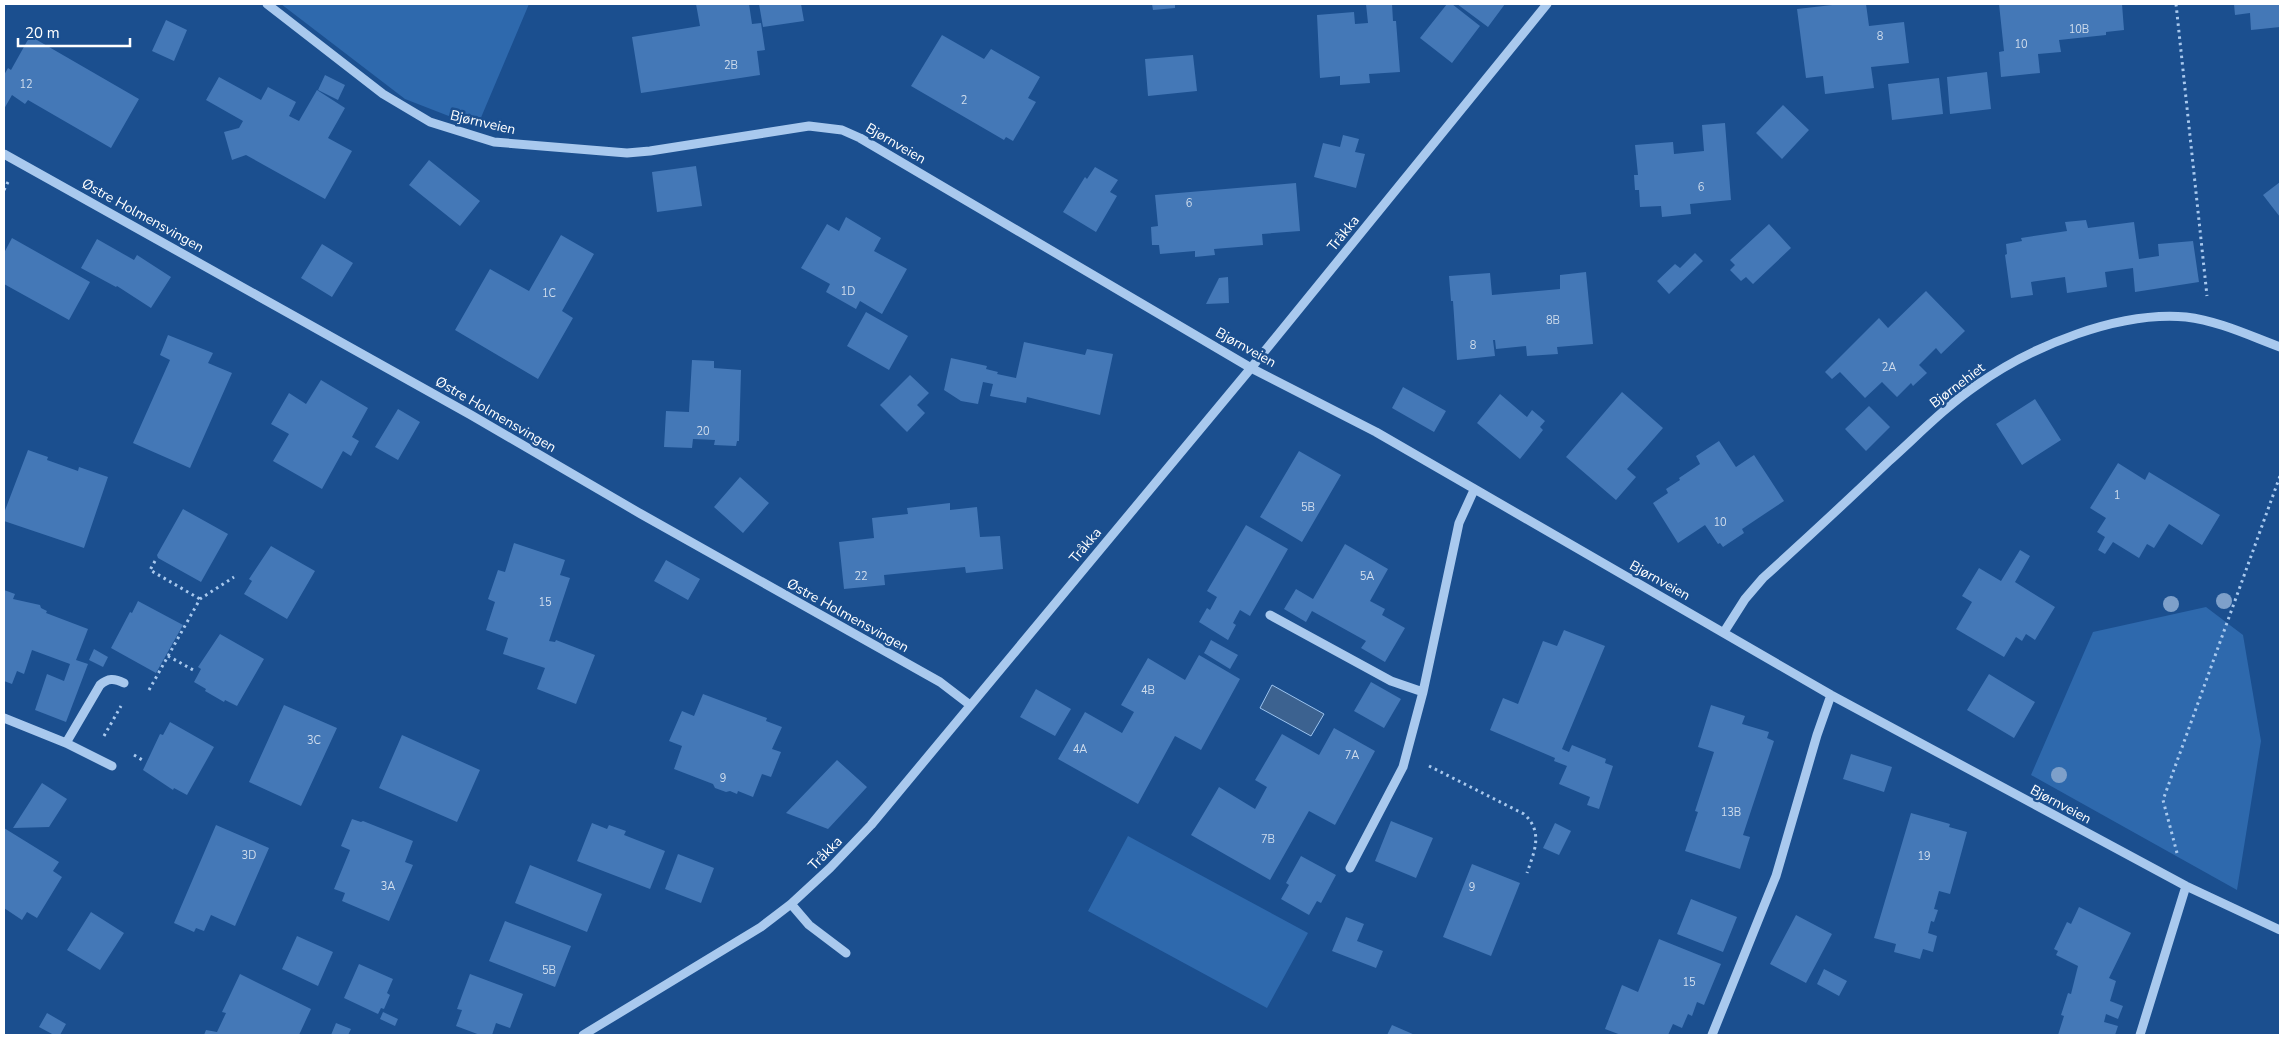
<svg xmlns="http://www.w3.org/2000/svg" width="2284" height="1039" font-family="'Nunito Sans',sans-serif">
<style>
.green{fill:#2e69ad}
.water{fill:#3c6290;stroke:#9cc4f0}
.building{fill:#4478b7}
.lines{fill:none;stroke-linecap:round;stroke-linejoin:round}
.path{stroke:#a9c9ee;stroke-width:3;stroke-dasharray:2.5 4;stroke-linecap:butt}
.minor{stroke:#a9c9ee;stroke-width:9}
.tree{fill:#7ea0ca}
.labels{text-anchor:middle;stroke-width:5;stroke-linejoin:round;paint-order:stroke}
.number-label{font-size:11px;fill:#d0dded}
.street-label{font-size:14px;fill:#fff;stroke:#1b4f8f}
</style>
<rect width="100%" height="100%" fill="#1b4f8f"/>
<!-- green -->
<path class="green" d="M281,4h248l-52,123 -72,-28z
M2206,607l37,28 18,106 -24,149 -206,-115 62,-143z
M1128,836l180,97 -41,75 -179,-97z"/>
<!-- water -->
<path class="water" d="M1272,685l52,29 -13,22 -51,-28z"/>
<!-- building -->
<path class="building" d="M696,4h53l3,20 9,-1 4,27 -8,1 3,24 -119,18 -9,-56 68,-11z
M759,4h42l3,17 -41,6z
M1152,4h23v4l-22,2z
M1366,4h26l1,17h3l4,51 -31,2 1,9 -30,2v-9l-20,2 -3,-63 37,-3 1,12 13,-1z
M1447,4h5l28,22 -28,37 -32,-25z
M1457,4h48l-17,23z
M1841,4h25l3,22 35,-4 5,41 -38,4 3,21 -49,6 -2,-18 -17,2 -9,-69z
M1999,4h123l2,26 -18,2v3l-47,5 2,12 -23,2 2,19 -39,4 -2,-25 5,-1z
M2234,4h46v23l-29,3 -1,-17 -15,2z
M166,20l21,10 -13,31 -22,-10z
M942,35l42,24 7,-10 49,28 -12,21 8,4 -23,39 -7,-4 -2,3 -93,-54z
M30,36l109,63 -28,49 -83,-48 -3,4 -13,-9 -8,14v-34l4,-7 3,2z
M1193,55l4,36 -49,5 -3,-37z
M1987,72l4,37 -41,5 -3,-37z
M325,75l20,10 -7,15 -20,-10z
M219,77l42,23 7,-13 28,15 -7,14 10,5 18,-31 28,18 -17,30 24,13 -27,48 -79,-44 -14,5 -8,-28 15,-4 4,-7 -37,-21z
M1939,78l4,36 -51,6 -4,-36z
M1783,105l26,25 -27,29 -26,-26z
M1725,123l6,77 -41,4 1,10 -29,3 -1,-11 -21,1 -1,-17h-4l-1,-15h4l-3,-30 38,-3 1,12 30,-3 -2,-26z
M1343,135l16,4 -4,13 10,2 -9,34 -42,-11 9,-34 17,4z
M429,160l51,41 -20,25 -51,-41z
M696,166l6,40 -45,6 -5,-40z
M1095,167l23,13 -8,12 7,4 -21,36 -33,-20 22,-35 2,2z
M2280,182v35l-17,-22z
M1296,183l4,48 -38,3 1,11 -49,4 1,6 -20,2v-6l-35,3 -1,-9h-7l-1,-18 7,-1 -3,-31z
M846,217l35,21 -7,13 33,18 -25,45 -22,-13 -4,8 -30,-17 4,-8 -29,-16 26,-44 12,7z
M2086,220l2,8 46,-6 5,37 20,-3 -1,-12 35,-3 6,41 -64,10 -2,-24 -28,4 2,15 -40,6 -2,-16 -34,5 2,13 -22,3 -6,-43 2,-1 -1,-10 16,-3 -1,-3 46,-7 -2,-9z
M1769,224l22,24 -38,36 -7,-7 -5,4 -11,-11 5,-5 -5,-5z
M561,235l33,19 -32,57 11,7 -35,61 -83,-49 35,-61 39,22z
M12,238l78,44 -21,38 -65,-36v-31z
M97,239l37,21 3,-5 34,22 -20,31 -34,-22 -1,1 -35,-19z
M322,244l31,19 -21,34 -31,-19z
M1695,253l8,8 -34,33 -12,-13 18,-17 5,4z
M1586,272l7,72 -36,3 1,7 -31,2 -1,-10 -30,3 -1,-9h-2l2,16 -38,4 -4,-59h-2l-2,-25 41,-3 2,22 68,-6v-14z
M1228,277l1,26 -23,1 13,-26z
M1926,291l39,40 -24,23 -5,-6 -17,17 8,8 -14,13 -2,-3 -14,14 -15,-15 -17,16 -25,-26 -8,7 -7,-7 54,-54 9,10z
M866,312l42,24 -19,34 -42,-24z
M168,335l45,18 -5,10 24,10 -42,95 -57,-25 37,-83 -10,-5z
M1024,342l61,13 2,-6 26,5 -13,61 -73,-18 -1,6 -36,-7 3,-12 -10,-2 -5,22 -17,-3 -17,-11 7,-32 36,8 -1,3 12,3 -1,2 19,4z
M692,360l22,1v7l27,2 -2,71h-2l-1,5 -22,-1 1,-5 -22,-1 -1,9 -28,-1 2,-36 23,1z
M910,375l19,18 -12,12 8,8 -18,19 -27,-27z
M321,380l47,28 -16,29 7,4 -8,15 -8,-5 -21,38 -49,-28 16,-27 -18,-10 18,-31 17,11z
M1403,387l43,24 -12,21 -42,-24z
M1622,392l41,36 -36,41 9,8 -20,23 -50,-43z
M1500,394l27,23 5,-7 13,11 -5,6 3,3 -23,29 -43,-36z
M2035,399l26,41 -39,25 -26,-41z
M1869,406l21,21 -24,24 -21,-22z
M398,409l22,13 -22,38 -23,-13z
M1719,441l17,26 18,-12 30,46 -42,28 2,4 -21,14 -3,-4 -2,1 -13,-19 -27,18 -25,-40 15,-10 -2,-4 14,-9 -1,-2 21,-14 -4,-8z
M28,450l20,7 -1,3 31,11 1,-4 29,10 -24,71 -80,-27v-8z
M1299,451l42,24 -39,67 -42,-25z
M2118,463l27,17 4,-8 71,43 -18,30 -33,-21 -15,24 -7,-4 -8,14 -26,-16 -8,12 -7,-4 7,-13 -8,-5 9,-14 -16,-10z
M740,477l29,26 -26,30 -29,-26z
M950,503v7l27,-3 3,30 20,-1 3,33 -37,4 -1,-6 -81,8 1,10 -41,4 -5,-47 35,-4 -2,-20 36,-4 -1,-6z
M183,509l45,25 -27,48 -43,-24 -1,-3z
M1246,525l42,24 -38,67 -10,-6 -7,13 3,2 -8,15 -29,-18 8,-14 3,2 7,-13 -10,-6z
M514,543l51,17 -5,15 10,3 -21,63 6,1 1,-2 39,15 -19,49 -39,-15 8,-21 -42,-14 5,-16 -22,-8 9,-28 -7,-3 10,-29 7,2z
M1345,544l43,25 -18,32 15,8 -3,6 23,13 -20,34 -24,-14 5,-7 -54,-30 -6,11 -22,-13 12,-20 17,10z
M271,546l44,25 -28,48 -43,-25 8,-13 -3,-2z
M2020,550l10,6 -15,26 40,25 -20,33 -9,-6 -4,7 -6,-4 -12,20 -48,-28 16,-27 -10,-6 17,-28 22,13z
M666,560l34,19 -12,21 -34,-19z
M4,590l11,4 -2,5 27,6 1,3 6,3 -1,2 42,16 -12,31 12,4 -22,58 -31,-12 12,-36 17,7 6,-17 -38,-14 -8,24 -7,-3 -5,13 -8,-3z
M138,601l45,24 -27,48 -45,-25 19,-36 2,1z
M1564,630l41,16 -43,103 7,3 3,-7 34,14 -1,4 8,3 -14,43 -12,-4 3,-8 -31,-13 8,-18 -13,-5 1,-3 -65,-28 13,-32 15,6 25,-63 14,5z
M220,634l44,25 -27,47 -12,-6 -1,2 -19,-11 1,-2 -12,-7 7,-13 -3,-2z
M1211,640l27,15 -8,14 -26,-16z
M94,649l14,8 -5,10 -14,-7z
M1199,655l41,24 -39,71 -26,-14 -37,68 -80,-45 27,-47 37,21 12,-21 -13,-7 27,-47 37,22z
M1989,674l46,28 -21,36 -47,-28z
M1371,682l30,17 -17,29 -30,-17z
M1036,689l35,20 -16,27 -35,-19z
M703,694l64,24 -1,3 16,6 -10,22 9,3 -10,25 -9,-3 -9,23 -15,-6 -1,3 -7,-3 -4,1 -11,-4 -2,-4 -39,-15 8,-23 -13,-5 13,-30 12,5z
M284,705l53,23 -36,78 -52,-24z
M1711,705l34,11 -3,8 27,8 -2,6 7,3 -31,94 7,2 -10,32 -55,-18 13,-39 -3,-1 19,-59 -16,-5z
M170,722l44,25 -27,48 -13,-7 -1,2 -30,-20 17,-36 3,1z
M1334,728l41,23 -40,74 -26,-14 -39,69 -79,-45 28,-48 36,22 12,-22 -12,-7 27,-46 37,21z
M402,735l78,35 -23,52 -78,-34z
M1851,754l41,13 -8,25 -41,-13z
M837,760l30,27 -39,42 -42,-16z
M42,783l25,16 -18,28 -36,1z
M1911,813l39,11 -1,3 18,5 -17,62 -11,-3 -5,18 4,1 -4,12 -3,-1 -3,12 9,3 -4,16 -10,-3 -3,10 -26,-7 2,-8 -22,-6z
M352,819l9,3 2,-1 50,20 -8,21 8,3 -24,56 -47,-20 3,-8 -11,-4 16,-39 -9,-4z
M1391,821l42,17 -17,40 -41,-17z
M592,823l15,6 2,-4 17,6 -2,4 41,16 -15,38 -73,-28z
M1555,823l16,8 -12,24 -16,-7z
M216,825l53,23 -34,78 -24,-11 -7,16 -8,-3 -2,4 -20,-9z
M4,828l55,34 -6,9 9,6 -25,41 -10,-6 -5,8 -18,-12z
M678,854l36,14 -13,35 -36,-14z
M1301,856l35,19 -15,28 -4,-2 -8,14 -28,-16 8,-14 -3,-2z
M1472,864l48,19 -29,73 -48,-19z
M530,865l72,29 -15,38 -72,-29z
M1691,899l46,18 -14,35 -46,-18z
M2079,907l52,26 -22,45 7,3 -6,20 13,5 -5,13 -12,-5 -2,8 14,4 -3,9h-57l6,-19 -3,-1 7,-22 3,1 7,-28 -22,-11 2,-4 -4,-2 13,-27 4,2z
M91,912l33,21 -24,37 -33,-20z
M1796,915l36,19 -26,49 -36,-19z
M1346,917l18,7 -7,17 26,10 -7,17 -44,-17z
M505,921l66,25 -16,41 -66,-26z
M297,936l36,16 -15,34 -36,-17z
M1659,939l62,25 -17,41 -7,-3 -5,14 -4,-2 -6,14 -9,-4 -5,11h-47l-16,-6 17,-44 16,7z
M359,964l34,15 -6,14 3,2 -6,14 -3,-1 -3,6 -34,-16z
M1824,969l23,12 -8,15 -22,-12z
M240,974l71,35 -12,26h-95l2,-5 11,2 9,-19 -4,-1z
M470,974l53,20 -13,34 -14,-5 -4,12h-12l-24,-9 6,-16 -5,-1z
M383,1012l15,7 -3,7 -15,-7z
M47,1013l19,11 -6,11h-6l-15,-8z
M336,1023l15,6 -3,6h-17z
M1392,1025l23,10h-28z"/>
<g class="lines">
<!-- path -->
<path class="path" d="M2176,4l31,292
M4,190l4,-8
M155,561l-5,9 50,29
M168,656l27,15
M149,690l51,-91 34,-22
M104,736l17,-30
M134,755l10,6
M1429,766l95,48c20,18 10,38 3,59
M2177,853l-14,-53 117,-324"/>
<!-- minor -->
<path class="minor" d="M267,4l116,90 47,28 64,20 133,11 23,-2 159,-25 33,4 18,8 391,230 125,64 455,263 355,191 94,44
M4,154l467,261 170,99 299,168 30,23
M1270,615l121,66 32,11
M1724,632l21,-33 18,-21c42,-38 84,-77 125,-116 29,-26 57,-55 89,-77 55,-39 141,-74 209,-68 33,4 64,19 94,30
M4,718l62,25 46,23
M66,743l34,-58c8,-7 14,-7 24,-2
M1350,868l53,-101 20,-75 36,-169 15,-33
M791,904l18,21 37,28
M583,1035l178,-108 30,-23 39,-36 41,-43 380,-457 296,-364
M1712,1035l64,-159 41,-141 14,-40
M2140,1035l46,-149"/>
</g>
<!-- trees -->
<g class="tree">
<circle cx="2224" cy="601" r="8"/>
<circle cx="2171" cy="604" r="8"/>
<circle cx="2059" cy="775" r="8"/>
</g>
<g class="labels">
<!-- number labels -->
<g class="number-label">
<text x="2079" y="33">10B</text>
<text x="1880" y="40">8</text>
<text x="2021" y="48">10</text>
<text x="731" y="69">2B</text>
<text x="26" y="88">12</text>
<text x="964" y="104">2</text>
<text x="1701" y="191">6</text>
<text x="1189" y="207">6</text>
<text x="848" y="295">1D</text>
<text x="549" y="297">1C</text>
<text x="1553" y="324">8B</text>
<text x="1473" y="349">8</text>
<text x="1889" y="371">2A</text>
<text x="703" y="435">20</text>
<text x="2117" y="499">1</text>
<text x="1308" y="511">5B</text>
<text x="1720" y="526">10</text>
<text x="861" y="580">22</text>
<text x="1367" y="580">5A</text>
<text x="545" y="606">15</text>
<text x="1148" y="694">4B</text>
<text x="314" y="744">3C</text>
<text x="1080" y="753">4A</text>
<text x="1352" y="759">7A</text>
<text x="723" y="782">9</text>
<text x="1731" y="816">13B</text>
<text x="1268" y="843">7B</text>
<text x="249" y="859">3D</text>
<text x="1924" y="860">19</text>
<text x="388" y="890">3A</text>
<text x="1472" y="891">9</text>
<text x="549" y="974">5B</text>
<text x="1689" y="986">15</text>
</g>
<!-- street labels -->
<g class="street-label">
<text transform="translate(483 122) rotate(13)" y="5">Bjørnveien</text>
<text transform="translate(896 143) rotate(30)" y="5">Bjørnveien</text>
<text transform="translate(143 215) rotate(29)" y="5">Østre Holmensvingen</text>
<text transform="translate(1343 233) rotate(-51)" y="5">Tråkka</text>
<text transform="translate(1246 347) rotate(29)" y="5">Bjørnveien</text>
<text transform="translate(1957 385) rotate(-37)" y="5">Bjørnehiet</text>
<text transform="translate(496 414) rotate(30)" y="5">Østre Holmensvingen</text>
<text transform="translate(1085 545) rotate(-50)" y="5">Tråkka</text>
<text transform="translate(1660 580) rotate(29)" y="5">Bjørnveien</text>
<text transform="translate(848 615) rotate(29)" y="5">Østre Holmensvingen</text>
<text transform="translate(2061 804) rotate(28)" y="5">Bjørnveien</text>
<text transform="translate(825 853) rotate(-45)" y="5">Tråkka</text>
</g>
</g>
<!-- border -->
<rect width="2284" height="1039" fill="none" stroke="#ffffff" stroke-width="10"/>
<!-- scale -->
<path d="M18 38v8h112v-8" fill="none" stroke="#ffffff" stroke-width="2.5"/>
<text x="25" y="38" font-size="15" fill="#ffffff" stroke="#1b4f8f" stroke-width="4" paint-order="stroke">20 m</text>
</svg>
